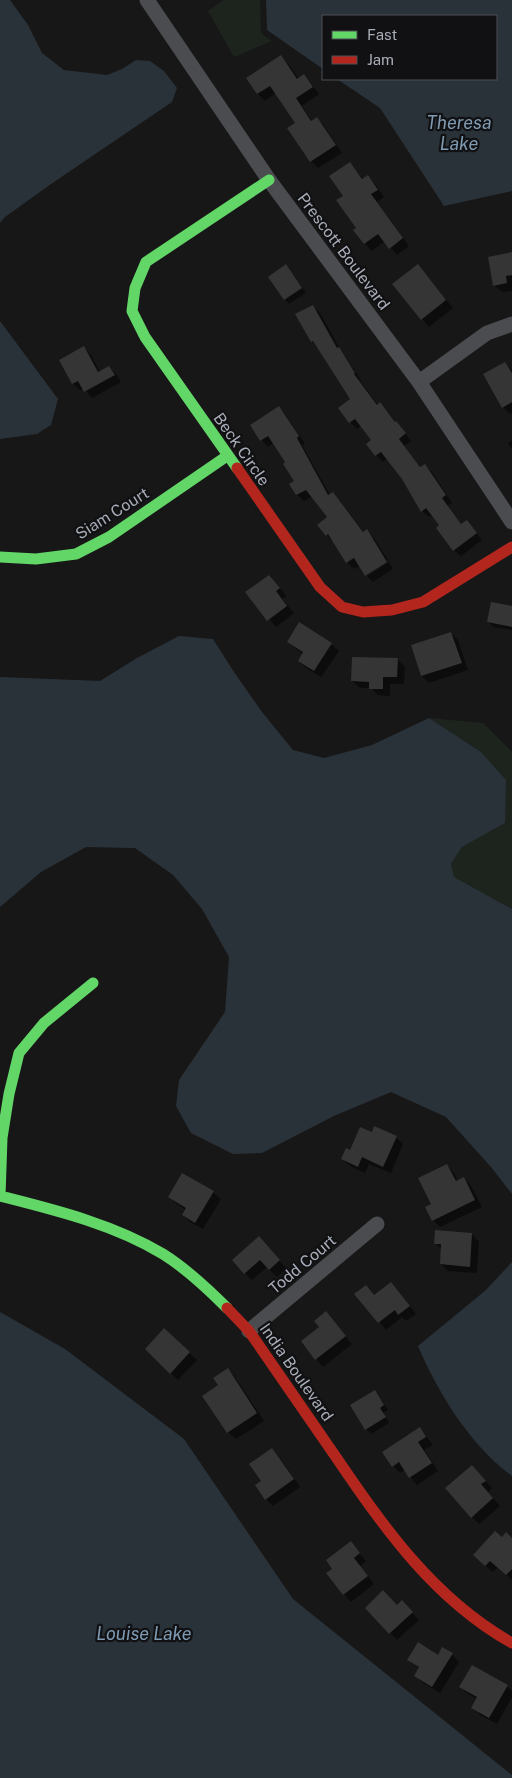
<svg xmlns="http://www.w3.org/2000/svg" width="512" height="1778" font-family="'Public Sans',sans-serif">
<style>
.green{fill:#1d241e}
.water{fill:#2a3239}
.shadow{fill:#0007}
.building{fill:#353536}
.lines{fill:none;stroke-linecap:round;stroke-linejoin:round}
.street{stroke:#4b4c50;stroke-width:15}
.fast{stroke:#63d668;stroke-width:11}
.jam{stroke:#b3261e;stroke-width:11}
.labels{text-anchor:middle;stroke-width:4.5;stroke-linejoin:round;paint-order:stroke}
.street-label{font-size:16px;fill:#a8adb8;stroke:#111113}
.water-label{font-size:18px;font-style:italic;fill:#7f9bb3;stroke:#111113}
</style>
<rect width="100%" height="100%" fill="#171717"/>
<!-- green -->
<path class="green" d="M223,0h37l1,31 2,4 9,6 -38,16 -26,-46z
M429,718l54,5 29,29v157l-59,-32 -2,-13 11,-17 43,-24 -24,-71z"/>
<!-- water -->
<path class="water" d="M0,0h10l18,25 14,28 22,17 43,5 15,-6 14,-9 14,1 14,10 13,17 -5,14 -121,82 -46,33 -5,6z
M266,0h246v191l-68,15 -64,-98 -43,-29h159v-63h-173v53l-56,-39z
M0,321l58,78 -7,26 -14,9 -37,5z
M179,636l34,3 21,33 28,40 31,38 31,8 48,-13 57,-27 52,34 25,28 -1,43 -43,24 -11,17 3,13 58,32v285l-21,-27 -45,-50 -55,-25 -57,24 -72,37 -29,1 -42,-21 -15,-27 3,-26 46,-68 4,-55 -27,-48 -29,-34 -38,-27 -49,-1 -45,25 -41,35v-230l100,4 37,-23z
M512,1262v214c-42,-31 -74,-83 -94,-130l68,-56z
M0,1312l65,37 119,90 109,160 219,176v3h-512z"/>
<!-- shadow -->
<path class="shadow" d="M281,57l7,7 11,15 5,-4 15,19 -17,12 10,15 5,-3 7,8 18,27 -24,15 -7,-7 -15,-38 -20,-30 -11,8 -7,-7z
M350,163l14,17 4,-3 7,7 9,13 -7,5 32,44 -12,9 -12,-14 -13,10 -8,-8 -19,-47z
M512,254v37l-10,1 -8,-7z
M286,266l20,27 -17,11 -4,-5z
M418,266l35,42 -24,19 -7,-8z
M313,306l7,7 21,38 20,29 -1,1 18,24 2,-1 7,7 24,30 -7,5 17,22 4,-2 7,6 20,31 -5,3 15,19 11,4 9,11 -21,16 -7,-6 -13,-24 -8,-11 -4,2 -7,-6 -19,-32 -16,-21 -4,4 -7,-7 -3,-14 -12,-15 -4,3 -7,-7 2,-22 -34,-52 -6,-7z
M84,348l7,7 9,17 9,-5 7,7 5,8 -29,16 -8,-10 -4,2 -7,-7z
M505,363l7,7v43l-2,1 -7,-7z
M279,407l6,7 20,30 -3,1 28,50 3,-2 6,7 25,32 3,-1 6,6 15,23 -22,14 -6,-8 -6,3 -7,-7 -13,-20 -7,-6 -9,-11 10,-7 -15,-22 -9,5 -7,-6 -6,-11 4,-2 -8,-19 -13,-20 -6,4 -7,-7z
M512,440v9l-4,-6z
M389,562l4,7 -20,13 -6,-6z
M276,583l10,13 -4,3 12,14 -18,14 -29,-34z
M512,607v23l-19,-3 -4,-5z
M451,633l7,7 10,30 -39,13 -7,-7z
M288,642l43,2 8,7 -18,26 -15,-9 -7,-7 4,-7z
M397,659l8,8 -1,17h-14v12l-12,-1 -7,-7h-11l-8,-7z
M372,1133l24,4 7,7 -12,29 -22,-9 -4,9 -15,-7 -8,-7z
M447,1165l7,8 4,8 6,-3 7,8 11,21 -42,20 -7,-7 -1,-15z
M183,1174l30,18 8,7 -18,30 -13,-7 -7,-7 3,-5 -9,-6 -7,-7z
M472,1234l7,8 -2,31 -29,-2 -7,-7 1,-14 -7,-7z
M266,1245l20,23 -9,9 -10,-10 -15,13 -7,-7z
M398,1291l18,23 -10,7 -4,-4 -16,13 -30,-36 19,2z
M326,1313l26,31 -29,23 -20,-25 18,-15z
M164,1330l33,30 -19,20 -32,-31z
M228,1369l7,8 29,44 -28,18 -8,-7 -8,-46z
M375,1391l13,19 -5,3 6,10 -18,11 -5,-5z
M420,1429l13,16 -9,5 14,21 -21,14 -12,-15 -5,3 -7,-7z
M272,1450l7,7 21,30 -27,19 -7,-7 -3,-18z
M479,1474l13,14 -4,4 12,14 -21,18 -7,-7z
M502,1539h10v41l-14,-13 -5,5 -11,-9z
M351,1543l15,18 -6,5 14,18 -23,18 -7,-8 -10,-25z
M402,1602l17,18 -22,20 -31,-32 31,-2z
M452,1654l7,8 -19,31 -17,-10 -7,-7 4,-7 -12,-9z
M507,1686l5,5v6l-15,27 -17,-9 -7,-7 4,-9 -9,-5 -7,-7z"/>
<!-- building -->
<path class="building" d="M281,55l16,24 7,-5 9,13 -17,11 15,23 6,-4 19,28 -26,17 -23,-34 8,-5 -25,-37 -13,8 -11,-16z
M350,162l12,17 6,-4 10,15 -7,4 32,44 -14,11 -11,-15 -14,10 -11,-14 3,-2 -20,-28 7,-4 -14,-20z
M512,252v23l-6,1 1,7 -14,3 -5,-29z
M286,264l16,24 -18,12 -16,-23z
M418,264l28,36 -25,20 -29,-36z
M313,305l24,43 2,-1 16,26 -1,1 23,31 3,-3 15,20 1,-1 10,12 -7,6 21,28 5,-3 21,31 -4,3 19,26 6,-4 10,13 -24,18 -17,-23 3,-3 -13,-17 -5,4 -19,-33 -21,-27 -6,4 -9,-12 5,-4 -16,-21 -6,4 -11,-15 12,-9 -37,-58 -2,1 -16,-28z
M84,346l14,26 11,-6 6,9 -31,17 -6,-11 -6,3 -13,-24z
M505,362l7,11v29l-10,6 -19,-34z
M279,406l20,30 -2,2 31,57 5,-3 30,40 4,-3 20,33 -22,14 -11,-18 -8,5 -18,-29 -2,2 -9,-11 10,-8 -21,-27 -10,5 -7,-11 5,-3 -11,-17 2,-2 -17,-26 -8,5 -10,-16z
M269,575l11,13 -4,3 11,15 -20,15 -22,-29z
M491,602l21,4v21l-25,-5z
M299,622l33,21 -18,28 -16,-10 5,-9 -16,-10z
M451,632l11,31 -41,13 -10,-31z
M352,657l46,1 -1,19h-14v12h-14v-7l-18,-1z
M374,1126l23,10 -14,31 -21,-10 -4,10 -17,-8 5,-11 4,2 10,-23 12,5z
M447,1164l9,17 8,-4 11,23 -43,21 -7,-14 6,-3 -13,-26z
M182,1173l32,18 -19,32 -13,-8 4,-7 -18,-11z
M435,1230l37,3 -2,34 -30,-3 1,-20h-7z
M259,1236l21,24 -11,10 -9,-10 -16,14 -12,-14z
M391,1282l19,24 -12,9 -3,-5 -17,13 -24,-29 12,-9 8,10z
M326,1311l20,25 -31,24 -14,-19 18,-14 -5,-6z
M164,1328l26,24 -20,22 -25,-25z
M228,1368l29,45 -30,20 -25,-37 16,-11 -5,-7z
M375,1390l9,15 -4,3 6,9 -21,13 -15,-25z
M420,1427l6,10 -8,5 14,21 -23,15 -10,-16 -7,5 -10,-15z
M272,1448l22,31 -29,21 -10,-15 6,-4 -12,-17z
M472,1465l14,16 -5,3 12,14 -22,20 -26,-30z
M495,1531l7,6 4,-5 6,6v31l-6,6 -16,-14 -5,5 -12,-11z
M351,1541l9,12 -6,5 14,18 -25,19 -17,-22 6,-4 -6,-9z
M383,1590l14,15 5,-5 11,12 -24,22 -24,-26z
M418,1642l20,13 4,-8 11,6 -21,34 -18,-11 5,-9 -12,-7z
M472,1665l36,20 -19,33 -18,-10 6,-11 -18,-10z"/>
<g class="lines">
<!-- street -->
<path class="street" d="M147,0l122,180 150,202 93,140
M419,382l68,-49 25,-9
M249,1331l128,-107"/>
<!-- fast -->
<path class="fast" d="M237,468l-92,-131 -13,-26 3,-23 11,-26 123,-82
M0,557l36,2 40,-5 33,-17 118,-81
M0,1196c55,14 113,28 163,58 24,15 44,34 64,54
M0,1196l2,-58 7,-44 10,-41 25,-30 49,-40"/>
<!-- jam -->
<path class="jam" d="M237,468l83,119 22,20 21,5 29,-2 31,-8 89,-55
M227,1308l22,23c29,42 58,84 87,126 49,72 98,142 176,186"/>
</g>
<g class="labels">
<!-- street labels -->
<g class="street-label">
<text transform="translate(344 251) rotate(53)" y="6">Prescott Boulevard</text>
<text transform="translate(242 449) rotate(55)" y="6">Beck Circle</text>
<text transform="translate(112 513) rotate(-32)" y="6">Siam Court</text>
<text transform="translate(302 1264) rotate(-40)" y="6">Todd Court</text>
<text transform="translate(297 1372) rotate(55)" y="6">India Boulevard</text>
</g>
<!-- water labels -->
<g class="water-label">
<text x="459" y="129">Theresa<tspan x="459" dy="21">Lake</tspan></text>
<text x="144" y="1640">Louise Lake</text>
</g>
</g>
<!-- legend -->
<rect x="322" y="15" width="175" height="65" fill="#111113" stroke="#4d4f55"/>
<rect x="332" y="31" width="25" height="8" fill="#63d668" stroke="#4d4f55"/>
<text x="367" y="40" font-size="15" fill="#a8adb8">Fast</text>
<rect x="332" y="56" width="25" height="8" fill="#b3261e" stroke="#4d4f55"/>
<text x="367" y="65" font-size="15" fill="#a8adb8">Jam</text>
</svg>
